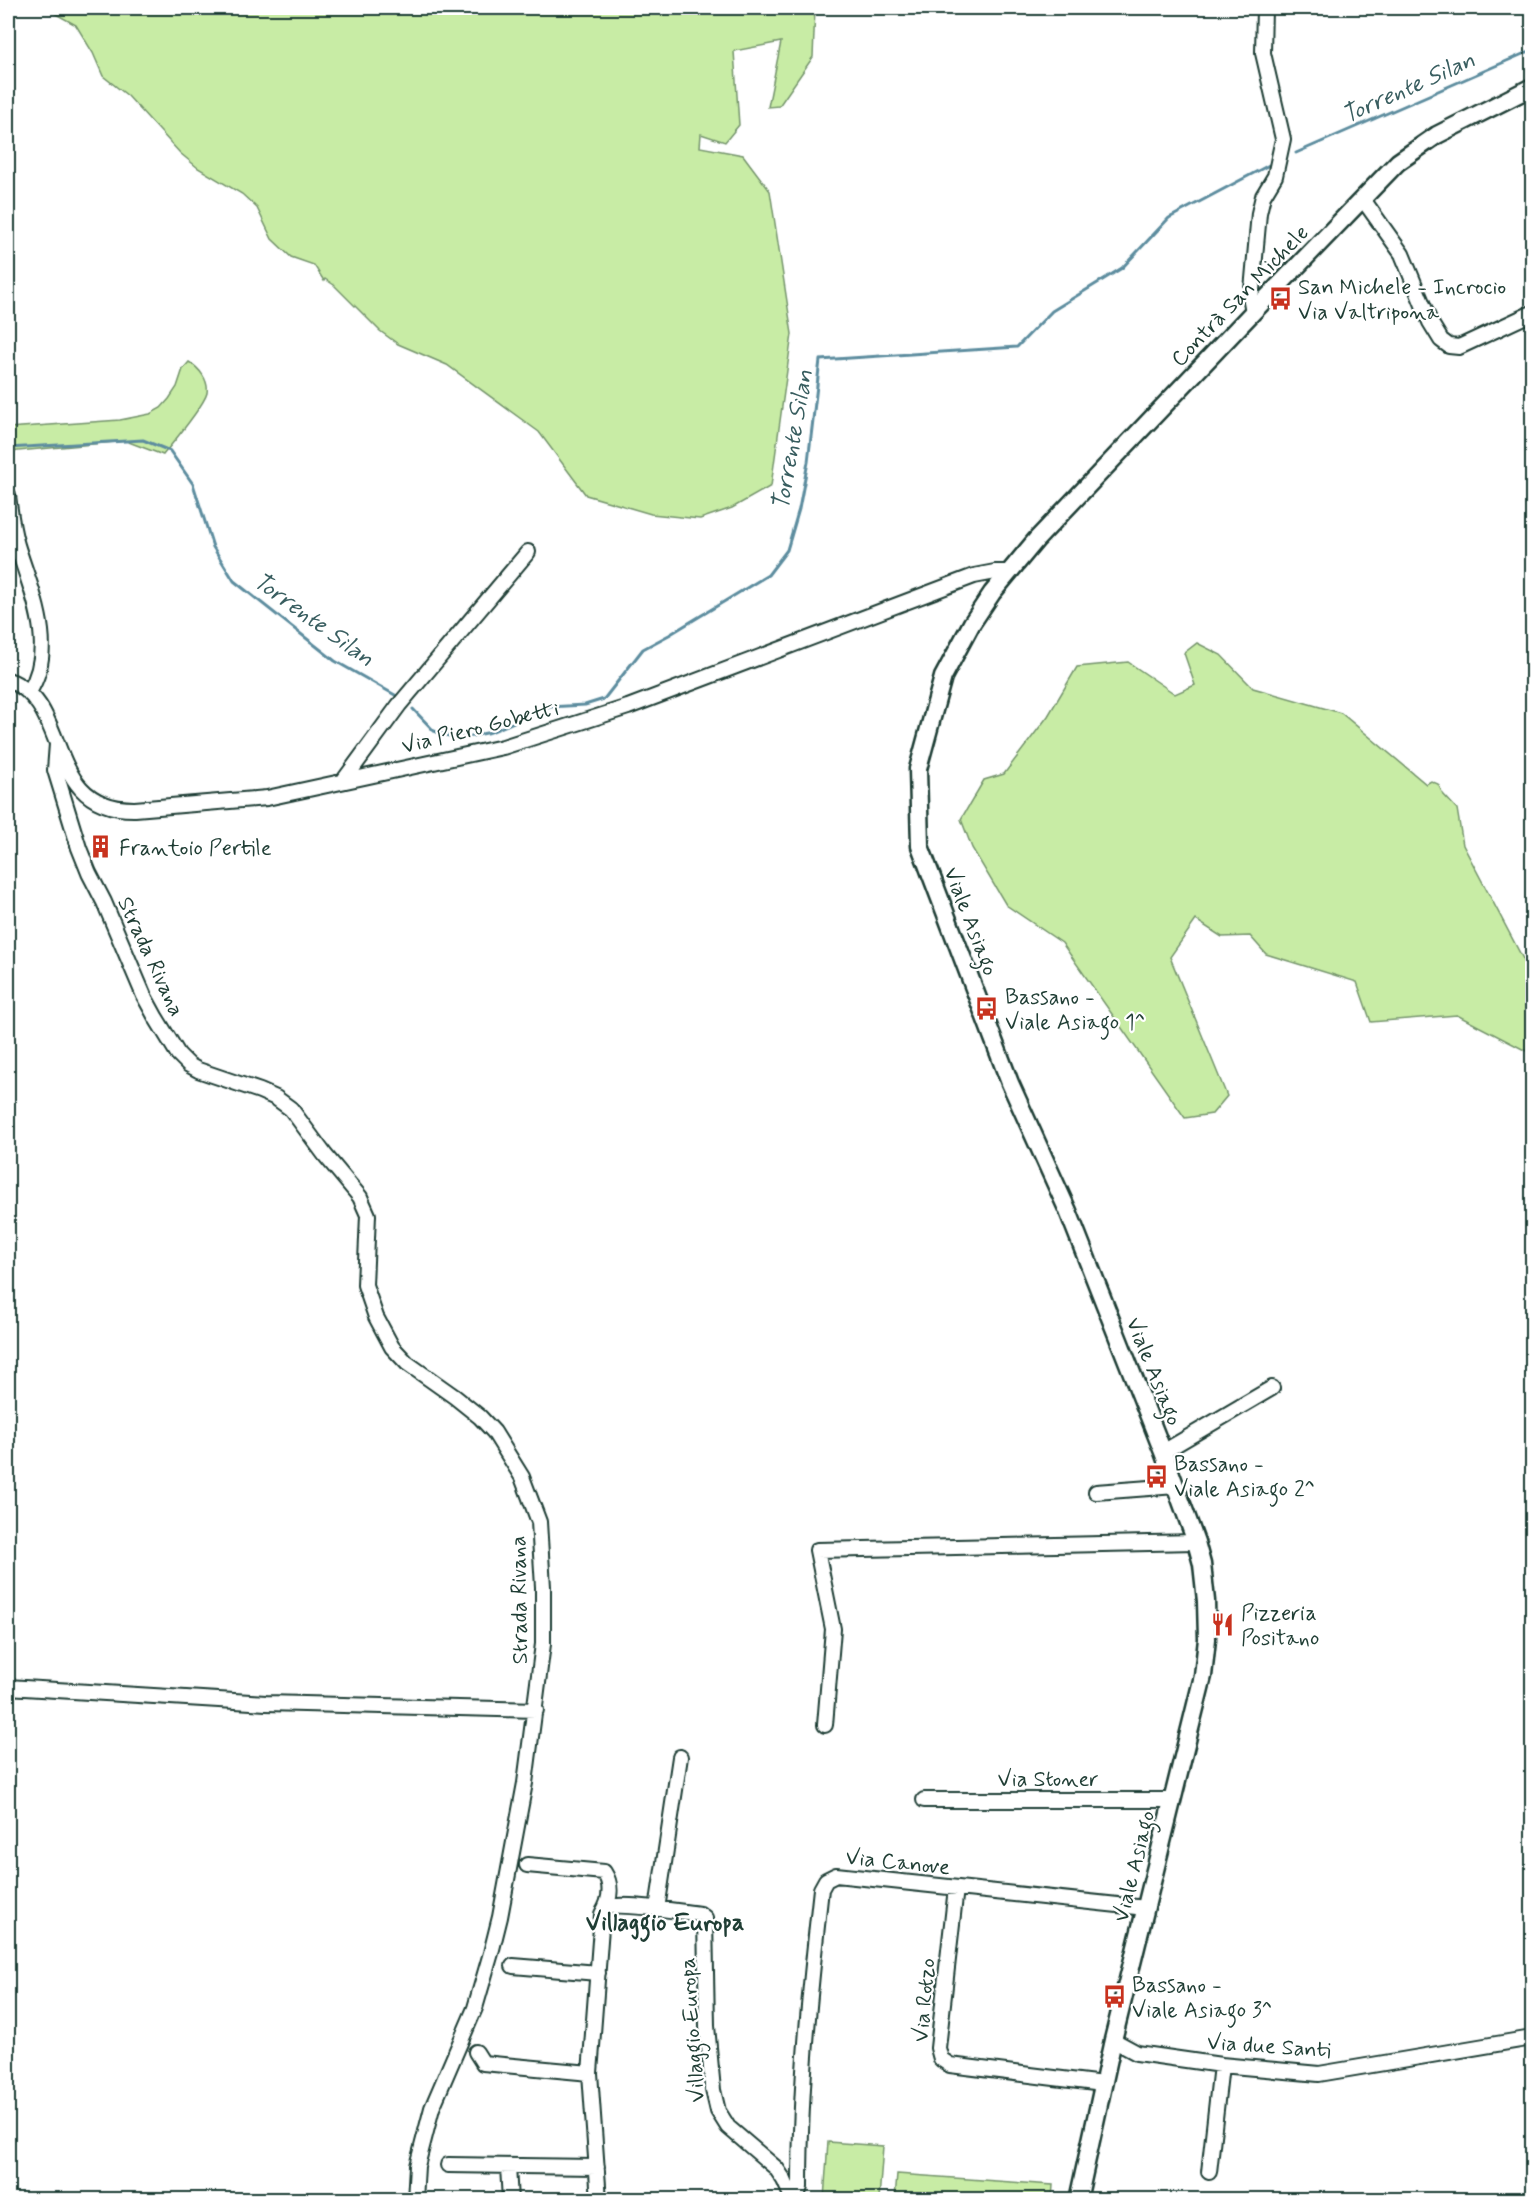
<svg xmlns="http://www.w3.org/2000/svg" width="1540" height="2207" font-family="Mynerve,sans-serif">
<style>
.green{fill:#c8eca5;stroke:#74946c;stroke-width:1.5}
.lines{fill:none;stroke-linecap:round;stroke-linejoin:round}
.stream{stroke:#5d8d9f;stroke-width:3}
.minor-casing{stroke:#1f3d34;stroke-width:18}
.major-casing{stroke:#1f3d34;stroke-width:21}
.minor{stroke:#fff;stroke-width:14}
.major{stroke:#fff;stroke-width:16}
.labels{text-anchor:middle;stroke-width:4.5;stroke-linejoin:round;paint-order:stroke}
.poi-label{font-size:22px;fill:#1f3d34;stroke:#fff;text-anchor:start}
.street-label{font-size:22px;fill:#1f3d34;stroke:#fff}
.water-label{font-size:24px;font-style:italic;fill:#395e60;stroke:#fff}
.neighbourhood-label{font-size:24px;font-weight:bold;fill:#1f3d34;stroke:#fff}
</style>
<rect width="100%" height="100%" fill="#fff"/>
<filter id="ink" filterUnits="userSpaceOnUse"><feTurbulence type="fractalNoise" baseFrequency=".0167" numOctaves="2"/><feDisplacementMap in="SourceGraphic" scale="12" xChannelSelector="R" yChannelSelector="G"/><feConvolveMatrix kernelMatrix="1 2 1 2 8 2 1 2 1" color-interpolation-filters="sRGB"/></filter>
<g filter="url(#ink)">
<!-- green -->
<path class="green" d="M45,8h770l-2,49 -34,49 -11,1 13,-65 -47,9 5,74 -14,17 -24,-8 -1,13 43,8 27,36 22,143 -21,152 -39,22 -32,11 -49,-5 -65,-19 -47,-63 -92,-67 -49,-21 -18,-13 -46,-46 -9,-6 -1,2 -10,-16 -23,-8 -19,-18 -15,-31 -15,-14 -44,-26 -18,-15 -52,-57 -25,-20 -10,-23 -17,-28z
M189,362c10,6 20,18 18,31 -3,12 -35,51 -44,62l-37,-14 -118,11v-24l112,-8 30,-6 11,-6 8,-9 8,-12 6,-18z
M1197,643l24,12 32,33 88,25 85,71 5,-3 7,3 5,10 14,15 6,36 69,131v78l-75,-39 -86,7 -14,-40 -91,-28 -16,-18 -28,1 -26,-17 -26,37 57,139 -15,18 -27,4 -123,-175 -56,-38 -34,-57 -11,-29 23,-39 20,-6 44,-58 29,-49 51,-5 47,32 20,-9 -11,-32z
M828,2142l55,4 -4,53h-55z
M897,2174l156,11 -1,14h-157z"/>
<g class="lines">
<!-- stream -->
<path class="stream" d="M1296,153l236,-103
M8,448l135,-8 27,11 23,33 20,63 21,34 101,80 60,34
M413,709l21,22 24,8 33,-7 57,-25 37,-2 19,-6 39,-50 26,-14 99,-60 19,-25 12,-41 9,-47 12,-102 197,-13 35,-36 70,-43 47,-50 100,-53"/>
<defs>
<path id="minor" d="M1362,198l40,56 28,68 11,18 8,6 10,1 73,-34
M1253,312l-2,-11 8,-88 4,-17 12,-20 8,-37 -20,-86 1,-45
M8,495c2,17 4,34 9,50 14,46 41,101 12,147
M8,680c65,23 34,130 127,129l132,-11 236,-51 125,-40 346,-131 21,-4h13
M57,744l-2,26 24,78 10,25 15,29 40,94 12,22 22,36 11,11 9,5 62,21 16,7 15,11 34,46 35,42 8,18 -3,70 11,32 16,30 15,16 48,34 25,20 14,15 28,45 17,45 4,65v57l-18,139 -25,134 -9,36 -16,55 -43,100 -15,58 -2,34
M344,780l55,-75 129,-153
M1163,1452l109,-64
M1096,1492l80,-6
M8,1687l258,16 270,7
M825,1725l8,-96 -16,-79 379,-8
M924,1800h248
M527,1865l77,7c9,14 6,29 -2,42l-12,159 9,127
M956,1888l-18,160 3,11 9,6 153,19
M608,1907c14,-5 74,5 92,7l5,4 2,108 6,64 5,21 10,16 48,41 8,12 9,20
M657,1909l23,-152
M513,1966l85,7
M1113,2040l24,13 84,12 98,9 213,-36
M476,2052l7,11 107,10
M448,2165l149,2
M508,2167l2,33
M1209,2172l12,-107
M792,2196l6,-3 2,-6c0,-100 10,-199 21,-298l5,-9 10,-5 310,33"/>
<path id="major" d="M1078,2200l35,-160 90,-364 4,-37 -1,-38 -4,-37 -6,-22 -33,-90 -95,-241 -58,-128 -90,-237 -2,-77 25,-92 29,-54 20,-30 44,-53 217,-228 145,-150 39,-27 95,-48"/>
</defs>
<!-- minor casing -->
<use href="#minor" class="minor-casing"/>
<!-- major casing -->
<use href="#major" class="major-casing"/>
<!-- minor -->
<use href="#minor" class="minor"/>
<!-- major -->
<use href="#major" class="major"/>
</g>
</g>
<!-- icons -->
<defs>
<symbol id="bus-bare" viewBox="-9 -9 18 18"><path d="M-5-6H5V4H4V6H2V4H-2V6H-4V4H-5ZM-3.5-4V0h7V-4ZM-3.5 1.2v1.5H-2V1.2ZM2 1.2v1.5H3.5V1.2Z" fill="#c8321e" stroke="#fff" stroke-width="2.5" paint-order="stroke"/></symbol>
<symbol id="building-bare" viewBox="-9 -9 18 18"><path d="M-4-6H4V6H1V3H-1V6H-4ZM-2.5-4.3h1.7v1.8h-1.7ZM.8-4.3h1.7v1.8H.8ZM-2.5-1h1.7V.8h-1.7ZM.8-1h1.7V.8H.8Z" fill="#c8321e" stroke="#fff" stroke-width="2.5" paint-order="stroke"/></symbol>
<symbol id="restaurant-bare" viewBox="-9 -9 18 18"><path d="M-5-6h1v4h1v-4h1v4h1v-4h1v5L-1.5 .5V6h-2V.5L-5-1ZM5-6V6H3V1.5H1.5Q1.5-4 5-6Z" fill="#c8321e" stroke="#fff" stroke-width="2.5" paint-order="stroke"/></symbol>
</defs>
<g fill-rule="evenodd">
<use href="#bus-bare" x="1264" y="282" width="33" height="33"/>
<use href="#building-bare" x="84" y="830" width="33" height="33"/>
<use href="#bus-bare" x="970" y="992" width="33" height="33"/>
<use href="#bus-bare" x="1140" y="1460" width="33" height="33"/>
<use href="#restaurant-bare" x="1206" y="1608" width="33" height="33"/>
<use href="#bus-bare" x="1098" y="1980" width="33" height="33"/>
</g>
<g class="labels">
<!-- poi labels -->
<g class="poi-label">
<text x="1298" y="294">San Michele - Incrocio<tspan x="1298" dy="25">Via Valtripona</tspan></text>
<text x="119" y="855">Frantoio Pertile</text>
<text x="1005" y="1004">Bassano -<tspan x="1005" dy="25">Viale Asiago 1^</tspan></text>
<text x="1174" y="1471">Bassano -<tspan x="1174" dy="25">Viale Asiago 2^</tspan></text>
<text x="1241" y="1620">Pizzeria<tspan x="1241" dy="25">Positano</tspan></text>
<text x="1132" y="1992">Bassano -<tspan x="1132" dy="25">Viale Asiago 3^</tspan></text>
</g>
<!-- street labels -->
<g class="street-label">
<text transform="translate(1239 295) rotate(-46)" y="8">Contrà San Michele</text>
<text transform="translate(480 726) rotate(-14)" y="8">Via Piero Gobetti</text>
<text transform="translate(972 921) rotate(69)" y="8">Viale Asiago</text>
<text transform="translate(152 956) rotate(65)" y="8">Strada Rivana</text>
<text transform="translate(1155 1371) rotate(68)" y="8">Viale Asiago</text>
<text transform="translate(518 1600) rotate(-91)" y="8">Strada Rivana</text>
<text x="1048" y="1786">Via Stoner</text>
<text transform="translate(898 1861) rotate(6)" y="8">Via Canove</text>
<text transform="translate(1133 1866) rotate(-76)" y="8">Viale Asiago</text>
<text transform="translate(923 2000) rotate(-85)" y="8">Via Rotzo</text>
<text transform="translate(691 2030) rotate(-94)" y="8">Villaggio Europa</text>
<text transform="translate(1269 2045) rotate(4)" y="8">Via due Santi</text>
</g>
<!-- water labels -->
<g class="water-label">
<text transform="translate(1408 87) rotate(-24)" y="8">Torrente Silan</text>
<text transform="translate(792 440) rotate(-80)" y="8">Torrente Silan</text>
<text transform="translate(314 619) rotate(36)" y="8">Torrente Silan</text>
</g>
<!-- neighbourhood labels -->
<g class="neighbourhood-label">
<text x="665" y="1930">Villaggio Europa</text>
</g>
</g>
<!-- margin -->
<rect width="1540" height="2207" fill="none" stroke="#fff" stroke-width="30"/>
<rect x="15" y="15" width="1510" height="2177" fill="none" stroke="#1f3d34" stroke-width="2" filter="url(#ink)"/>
</svg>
